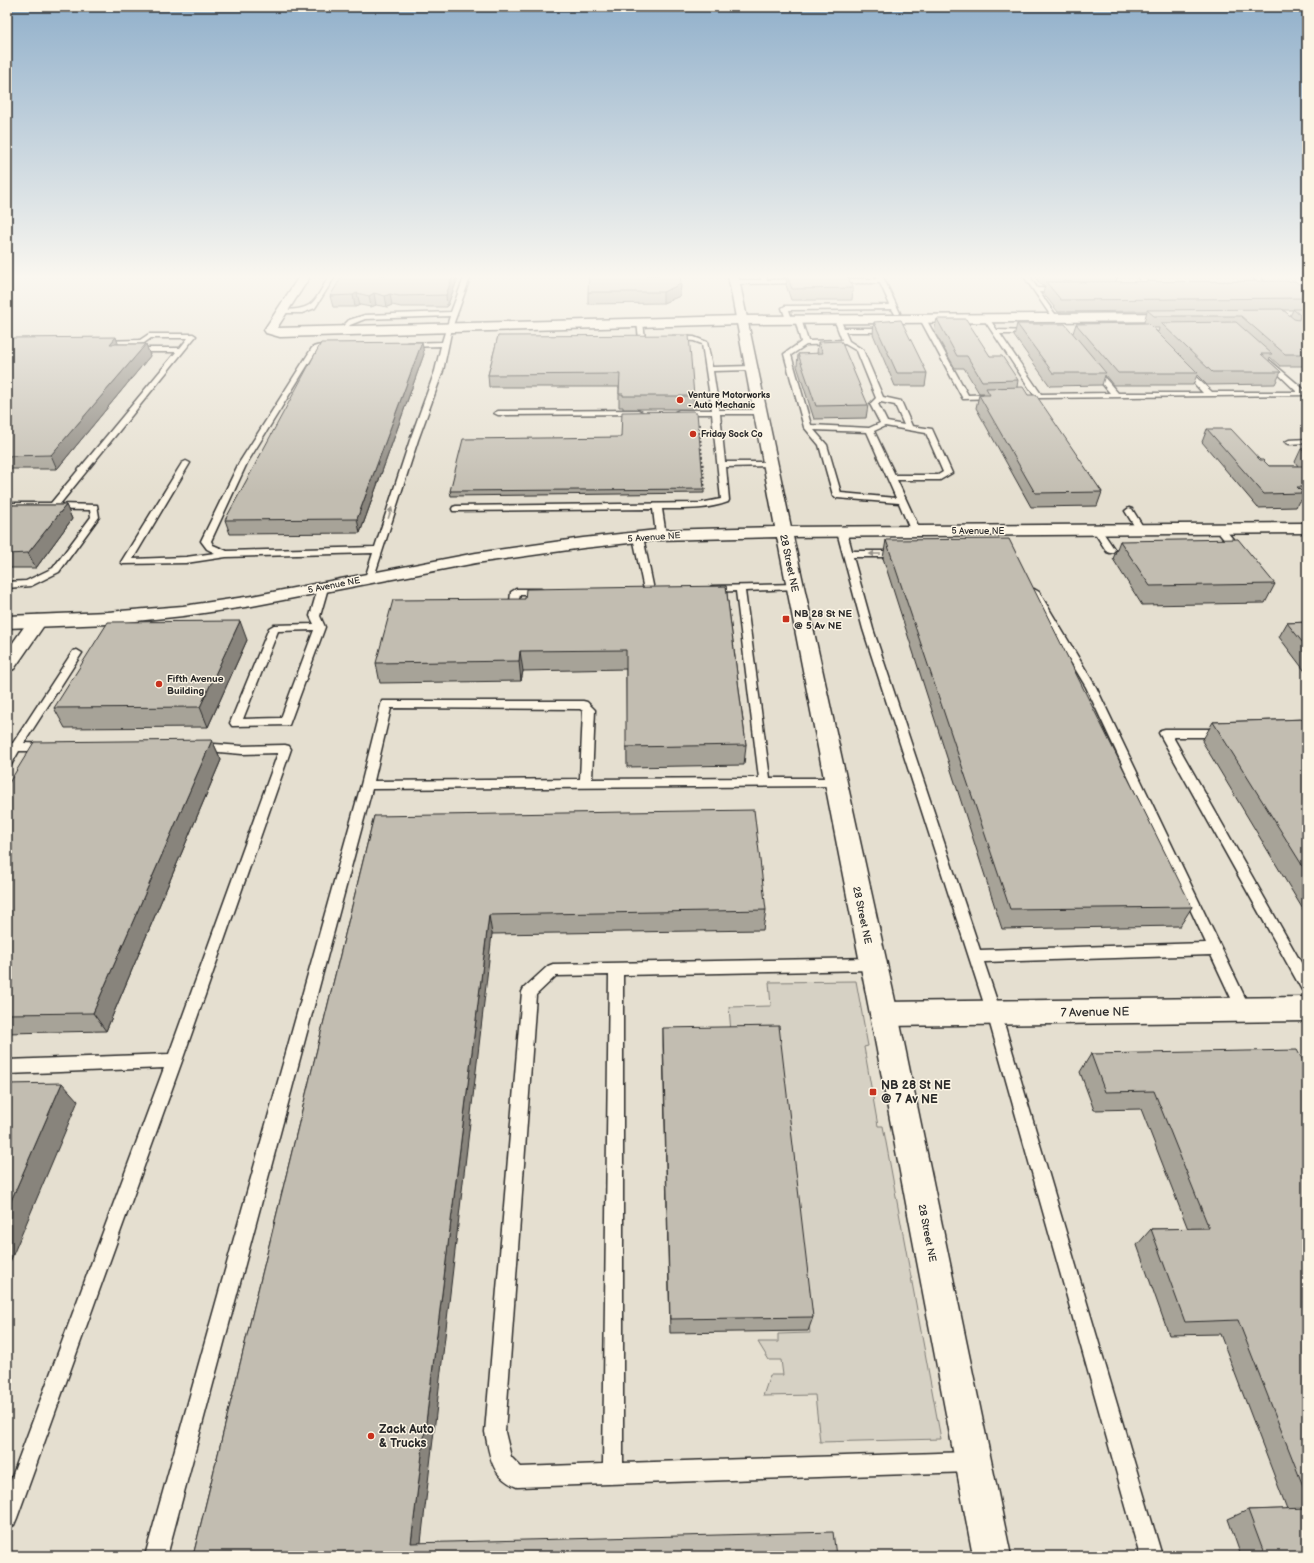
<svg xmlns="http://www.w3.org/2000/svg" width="1314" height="1563" font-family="'Balsamiq Sans',sans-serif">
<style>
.built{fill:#e5dfd0}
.green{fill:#d6d1c4;stroke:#807e78}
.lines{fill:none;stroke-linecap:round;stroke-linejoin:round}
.lane-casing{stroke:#2b2b2b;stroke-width:3}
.street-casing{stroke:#2b2b2b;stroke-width:3}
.secondary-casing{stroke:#2b2b2b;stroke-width:3}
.path{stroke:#2b2b2b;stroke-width:2;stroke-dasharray:2 2;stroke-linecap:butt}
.lane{fill:#fcf5e5;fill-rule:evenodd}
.street{fill:#fcf5e5;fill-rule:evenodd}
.secondary{fill:#fcf5e5;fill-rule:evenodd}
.wall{fill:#a7a398;stroke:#2b2b2b;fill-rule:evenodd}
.shaded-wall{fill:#88847c;stroke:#2b2b2b}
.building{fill:#c2bdb1;stroke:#2b2b2b}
.oneway{fill:#949088}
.poi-dot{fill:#c8321e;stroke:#fcf5e5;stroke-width:1.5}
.labels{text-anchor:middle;stroke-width:3;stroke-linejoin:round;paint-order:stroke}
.far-poi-label{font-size:9px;font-weight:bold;fill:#2b2b2b;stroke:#fcf5e5;text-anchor:start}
.far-street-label{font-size:9px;fill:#2b2b2b;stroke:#fcf5e5}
.street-label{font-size:10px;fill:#2b2b2b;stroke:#fcf5e5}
.poi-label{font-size:10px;font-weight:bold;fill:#2b2b2b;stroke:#fcf5e5;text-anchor:start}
.near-street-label{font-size:12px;fill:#2b2b2b;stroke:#fcf5e5}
.near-poi-label{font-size:12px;font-weight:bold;fill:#2b2b2b;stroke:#fcf5e5;text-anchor:start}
</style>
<rect width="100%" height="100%" fill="#f4edde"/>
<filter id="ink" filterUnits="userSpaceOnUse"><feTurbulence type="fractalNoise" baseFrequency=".025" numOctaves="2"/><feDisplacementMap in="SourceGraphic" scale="8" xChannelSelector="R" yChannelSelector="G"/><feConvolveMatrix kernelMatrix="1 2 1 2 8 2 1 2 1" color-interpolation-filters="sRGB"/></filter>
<g filter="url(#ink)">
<!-- built -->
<path class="built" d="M7,275h1300v1281h-1300z"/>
<!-- green -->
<path class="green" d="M856,981l12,65 -4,1 14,79h5l58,313 -121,3 -5,-47 -52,1 7,-21h13l-2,-15h-12l-11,-18h20v-8l32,-1 -33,-289 -45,1 -3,-38 42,-1 -2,-24z"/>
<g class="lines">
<defs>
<path id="lane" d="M330,275h6l-21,33 -13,5h-23v-2l2,-1c35,0 32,-8 49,-35z
M465,275h6l-19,53 -9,43 -25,69 -45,140h-6l-2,-2 8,-25 -147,4 -40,6 -63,1 -2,-2 61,-99 4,-2 4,2 -57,96 53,-2 29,-4 -8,-4 -6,-8 38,-78 73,-115c5,-4 21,-4 26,0l-3,2h-18l-70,113 -36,78 2,4 14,6 148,-4 35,-107 25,-69 6,-25 -34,1 -3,-2 3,-2 35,-1 8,-26 -85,3 -15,6 -7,7 -5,-1 11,-11 16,-5 86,-3z
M761,275h4l2,5 35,-1 3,2 -3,2 -68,1 -3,-2 3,-2h27z
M876,275h6l18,38 -1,1h-4l-3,-5 -103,1 3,9 -3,2 -3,-2 -4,-11 3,-2 105,-1 -10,-22h-46l-3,-2 3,-2h44z
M1023,275h6l8,13 24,1v2l-2,1h-20l19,26 -1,1h-4z
M1136,275h6l7,8h9l3,2 -3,2 -13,-1z
M1250,275h7l10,9 -3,2 -13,-1v-2l7,-1z
M798,317l3,2 7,22 34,-1 -8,-21 3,-2 3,2 4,9h44l3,2 -3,2h-43l4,9 14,9 20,47 18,4 11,25 20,3 20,44 -12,7h-43l24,52 -2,2 -3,1 -5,-3 -12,-29 -62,-5 -4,-3 -14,-50 -15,-18 -20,-73 17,-12 -6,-23zM845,344l12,7 19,47 -6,6 10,19 -11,5 -58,-3 -20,-70 15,-10zM881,402l14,3 9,20 -17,-3 -9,-18zM885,426l41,7 17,39 -5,3h-43l-21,-44zM814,430l53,2 29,66 -55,-5 -14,-48z
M923,317l3,2 42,76 26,-1 4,2 -1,2 -34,1 -43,-80z
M984,317h4l9,13 37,1 1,1 -3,2h-32l41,60 69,-1 -21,-25 4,-2 2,1 23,26h85l-21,-23 -2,-1 4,-2 2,1 26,24h85l-31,-30 -1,-1 3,-2 39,33v3l-268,3h-3l-53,-80z
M640,320l3,2 2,17 -3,2 -3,-2 -2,-17z
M149,334h44l3,2 -136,168 37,1 2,12 -40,55 -28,14 -24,2v-6l19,-1 27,-13 38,-51 -1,-7 -83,-1v-6h44l125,-151h-35l-9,-3 6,-5h-36l-2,-1v-2l40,-1zM151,338h37l-8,10h-40l1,-2 -3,-2 6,-1z
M673,336l21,1 13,5 5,25 39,-1 4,2 -4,2 -38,1 6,39h40l4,2 -4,2h-39l5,48h45l4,2 -4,2 -44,1 3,33 -1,2c-22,8 -43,7 -66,7l4,26 -5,3 -5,-3 -3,-26 -200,2 -1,-2 1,-2 3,-1 244,-3 21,-4 -9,-85h-33l-4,-2 4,-2h33l-10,-66 -8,-3 -23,-2 -1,-1z
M638,410l4,2 -1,2 -143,1 -4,-2 4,-2z
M1307,439v4l-18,1 -4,-2 4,-2z
M1129,508l3,1 13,21 -1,2 -3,1 -3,-1 -13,-21z
M1220,526l3,1 18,22 2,2 -2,2h-6l-18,-22 -1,-2 1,-2z
M1097,527l3,1 15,22 -2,2 -3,1 -3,-1 -14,-22z
M842,529l5,3 5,19h47l5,3 -5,3h-46l20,72 107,321 226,-7 -120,-256 -57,-95 5,-3 5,3 57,95 155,323 -2,5 -5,1 -5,-1 -28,-60 -227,7 17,51 161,543h-22l-153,-543 -124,-384 -26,-97z
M638,534l5,3 11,53 -5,3 -5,-3 -11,-53z
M795,584l5,3 -2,2 -53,2 25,187h65l4,1 2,3 -2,3 -4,1 -463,3 -205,767h-22l216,-771 21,-84h201l4,1 8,8 -3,69 167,-1 -23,-187 -24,1 -5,-3 5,-3zM391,708l189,1 3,2 -3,68 -206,2z
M323,585l5,3 -8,28 5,11 -36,98 -57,1 -2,-3 39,-95 5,-3 40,-1 -4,-8 8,-28zM314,630l-33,88 -38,1 35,-88z
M516,589h25l5,3 -5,3h-21l-3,12h-15l-2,-2 2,-2 8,-1 1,-10z
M77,650l5,3 -58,90 28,1 2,3 -2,3 -4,1h-29l-8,14 -4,1v-22l6,-1 60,-92z
M1165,729h57l4,1 2,3 -2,3 -4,1h-49l134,236v19l-5,-2 -143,-257 2,-3z
M200,743l42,3 43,-1 4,1 2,3 -109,312 -165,457 -3,7 -7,3v-38l157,-422 -157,6v-14l162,-6 109,-301 -36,1 -46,-4 -2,-3 2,-3z
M873,958l5,2 2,4 -2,4 -5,2 -250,5v488l347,-11 7,3 3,7 -3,7 -7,3 -453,15c-26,-10 -27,-31 -32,-55l37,-440 2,-4 24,-22 5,-2zM609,975l-6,489 -82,3 -10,-10 -6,-25 31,-437 20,-19z"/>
<path id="street" d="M300,275h11l-34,53 464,-12 435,-3 4,1 2,3 -2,3 -4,1 -435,3 -461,13 -14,-4 -2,-3z
M1307,523v10l-523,4 -6,-1 -2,-4 2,-4 6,-1z
M38,615l7,2 2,4 -33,48 -7,2v-20l24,-34z
M1307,997v24l-423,5 -10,-4 -4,-8 4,-8 10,-4z"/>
<path id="secondary" d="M728,275h10l54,257 106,482 113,542h-38l-103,-542 -93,-477 -120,3 -74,8 -107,15 -224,43 -69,10 -75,8 -101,4v-12l101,-4 75,-6 69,-10 224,-43 107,-15 74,-8 118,-3z"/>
</defs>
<!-- lane casing -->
<use href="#lane" class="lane-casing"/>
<!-- street casing -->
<use href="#street" class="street-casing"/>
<!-- secondary casing -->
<use href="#secondary" class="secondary-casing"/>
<!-- path -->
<path class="path" d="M699,424l6,67"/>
<!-- lane -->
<use href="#lane" class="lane"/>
<!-- street -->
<use href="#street" class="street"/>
<!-- secondary -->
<use href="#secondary" class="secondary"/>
</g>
<!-- wall -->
<path class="wall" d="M459,275l-12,32h-46l-9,-2 -5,2 -11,-2 -5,2 -11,-2 -5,2h-22l-3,-11z
M783,275h64l6,13 -1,12h-61l-5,-15 1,-7h-3z
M1033,275h85l-2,7 191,8v76h-27l-10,-9 -1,4 12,11 -6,12 -68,1 -10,-10 -4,10h-80l-8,-10 -3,10 -52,1 -36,-50 3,-12 56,9 3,-9 68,-1v-1l3,-11 -89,1 -15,-19 2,-7h-3zM1283,310h10l-3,6zM1153,328h6l-1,4z
M681,284l-1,12 -17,7 -75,1v-12z
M937,319l53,37 28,24 -1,7 11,8 74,97 -5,14 -66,1 -55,-99 3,-13h5v-2h-5l-15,-25h-9l-21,-37z
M874,322l53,51 -2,13h-30l-22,-52z
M498,336l196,60v13h-71v-2h-4v-20h-130l-1,-12z
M7,338l111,6h28l4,12 -93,113h-50z
M818,342l50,63 -2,13 -52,1 -17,-53 1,-12h19z
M424,354l-64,179 -130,1 -5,-14z
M1207,429l53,31 9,6h29l-3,-4 6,-13h6v52h-8l-3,6 -38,1 -56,-66z
M621,437l83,52v4l-253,3 -1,-5z
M7,505h59l6,14 -36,49h-29z
M886,540l306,367 -12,19 -178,3 -119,-371z
M1120,541l155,43 -10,19 -123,2 -29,-46z
M726,586l20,159 -2,20 -117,2 -1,-98 -103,2 -2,10 -141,2 -4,-20 149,-64z
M1307,622v52l-28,-37 8,-14z
M247,640l-39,87 -143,1 -11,-20z
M1307,719v197l-105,-175 11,-19z
M212,740l9,20 -115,271 -99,2v-247z
M374,816l392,94 -3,20 -271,4 -299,622z
M663,1028l150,289 -5,14 -138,2 -7,-287z
M1091,1054l216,14v488h-66l-13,-37 20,-9 39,-1 -67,-175 -51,1 -32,-90 14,-16h37l-47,-120 -47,1 -14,-38z"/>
<!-- shaded-wall -->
<path class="shaded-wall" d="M453,275h6l-12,32 -1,-12z
M681,284l-1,12 -17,7v-11z
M357,293l3,12 -5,2 -2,-12z
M374,293l2,12 -5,2 -2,-11z
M390,294l2,11 -5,2 -2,-11z
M116,337l4,12 -10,-5z
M422,342l2,12 -64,179 -3,-14z
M146,344l4,12 -93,113 -6,-14z
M66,505l6,14 -36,49 -8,-15z
M240,621l7,19 -39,87 -8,-20z
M520,651l3,20 -2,10 -2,-20z
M212,740l9,20 -115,271 -13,-18z
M489,915l3,19 -72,617 -9,-8z
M62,1083l16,18 -71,168v-59z"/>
<!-- building -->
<path class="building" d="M343,275h110l-7,20 -47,1 -9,-2 -5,2 -11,-3 -5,3 -12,-3 -4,2 -23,1z
M589,275h91l1,9 -18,8h-75z
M787,275h60l6,13 -61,1z
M1295,281l12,9v8l-246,2 -15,-18z
M1282,309l12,10 5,1 1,-5 -7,-6h14v45h-22l-44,-38h-87l-7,-6z
M937,319h29l24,37h12l16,24 -36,1 -15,-25h-10z
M901,320l26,53h-30l-23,-51z
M1236,322l36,32h-11l20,18h-69l-51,-49z
M1148,323l50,50h-80l-42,-49z
M1017,324h48l41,49h-53z
M689,335l5,61h-71v-2h-4l1,-20 -132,1 10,-39z
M116,337l-6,7h36l-95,111 -44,1v-118z
M841,341l27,64 -52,1 -18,-52 25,-1 -5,-11z
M422,342l-65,177 -132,1 96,-177z
M1023,387l5,8h8l66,97 -67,1 -56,-98h11l-4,-7z
M694,411l1,2h2l7,76 -254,2 13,-52 158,-2 1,-25z
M1207,429h24l29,31h3l6,6h35l3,3v18h-10l6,6 -39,1z
M1301,449h6v6z
M7,505h59l-38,48 -21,1z
M1009,539l183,368 -182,2 -124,-369z
M1238,539l37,45 -125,2 -30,-45z
M726,586l20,159 -120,2v-97l-106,1 -1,10 -143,2 17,-63 132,-1 1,-10z
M240,621l-40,86 -146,1 54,-86z
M1307,622v26l-20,-25z
M1307,719v154l-94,-151z
M212,740l-119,273 -86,1v-228l27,-44z
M754,810l12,100 -277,5 -78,628 422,-11 3,24h-643l181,-740z
M779,1026l34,291 -143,2 -7,-291z
M1297,1050l10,18v428l-69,-176 -53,2 -34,-93 58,-1 -55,-137 -49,1 -14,-38z
M62,1083l-55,127v-126z
M1307,1508v48h-42l-17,-46z"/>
<!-- one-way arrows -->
<defs><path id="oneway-solid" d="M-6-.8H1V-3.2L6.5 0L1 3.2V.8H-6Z"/></defs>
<g class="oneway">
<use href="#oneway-solid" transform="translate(390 513) rotate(-72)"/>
<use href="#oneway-solid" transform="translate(875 554) rotate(180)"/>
</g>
</g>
<!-- sky -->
<linearGradient id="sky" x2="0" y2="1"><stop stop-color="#91b0cb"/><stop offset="0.56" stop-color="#faf7f0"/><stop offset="1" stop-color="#faf7f0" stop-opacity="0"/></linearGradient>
<rect width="1314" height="494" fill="url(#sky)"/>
<!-- markers -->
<g class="poi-dot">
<circle cx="680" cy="400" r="4"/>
<circle cx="693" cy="434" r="4"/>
<rect x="782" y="615" width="8" height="8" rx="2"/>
<circle cx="159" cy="684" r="4"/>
<rect x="869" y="1088" width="8" height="8" rx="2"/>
<circle cx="371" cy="1436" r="4"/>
</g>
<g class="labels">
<!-- far-poi labels -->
<g class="far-poi-label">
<text x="688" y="398">Venture Motorworks<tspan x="688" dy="10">- Auto Mechanic</tspan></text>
<text x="701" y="437">Friday Sock Co</text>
</g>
<!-- far-street labels -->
<g class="far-street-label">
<text x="978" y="534">5 Avenue NE</text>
<text transform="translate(654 537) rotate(-4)" y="3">5 Avenue NE</text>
<text transform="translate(334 585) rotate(-11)" y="3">5 Avenue NE</text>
</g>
<!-- street labels -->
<g class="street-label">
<text transform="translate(790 563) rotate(78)" y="4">28 Street NE</text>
<text transform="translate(863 915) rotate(78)" y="4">28 Street NE</text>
<text transform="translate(928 1233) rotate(79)" y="4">28 Street NE</text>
</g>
<!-- poi labels -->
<g class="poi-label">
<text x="794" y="617">NB 28 St NE<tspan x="794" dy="12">@ 5 Av NE</tspan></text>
<text x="167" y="682">Fifth Avenue<tspan x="167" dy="12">Building</tspan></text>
</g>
<!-- near-street labels -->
<g class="near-street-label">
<text transform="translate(1095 1012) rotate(-1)" y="4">7 Avenue NE</text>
</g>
<!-- near-poi labels -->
<g class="near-poi-label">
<text x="881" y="1089">NB 28 St NE<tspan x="881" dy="14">@ 7 Av NE</tspan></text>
<text x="379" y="1433">Zack Auto<tspan x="379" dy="14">&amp; Trucks</tspan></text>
</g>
</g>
<!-- margin -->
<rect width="1314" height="1563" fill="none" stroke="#fcf5e5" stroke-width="24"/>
<rect x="12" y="12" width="1290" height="1539" fill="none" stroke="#2b2b2b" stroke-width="1.5" filter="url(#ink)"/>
</svg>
